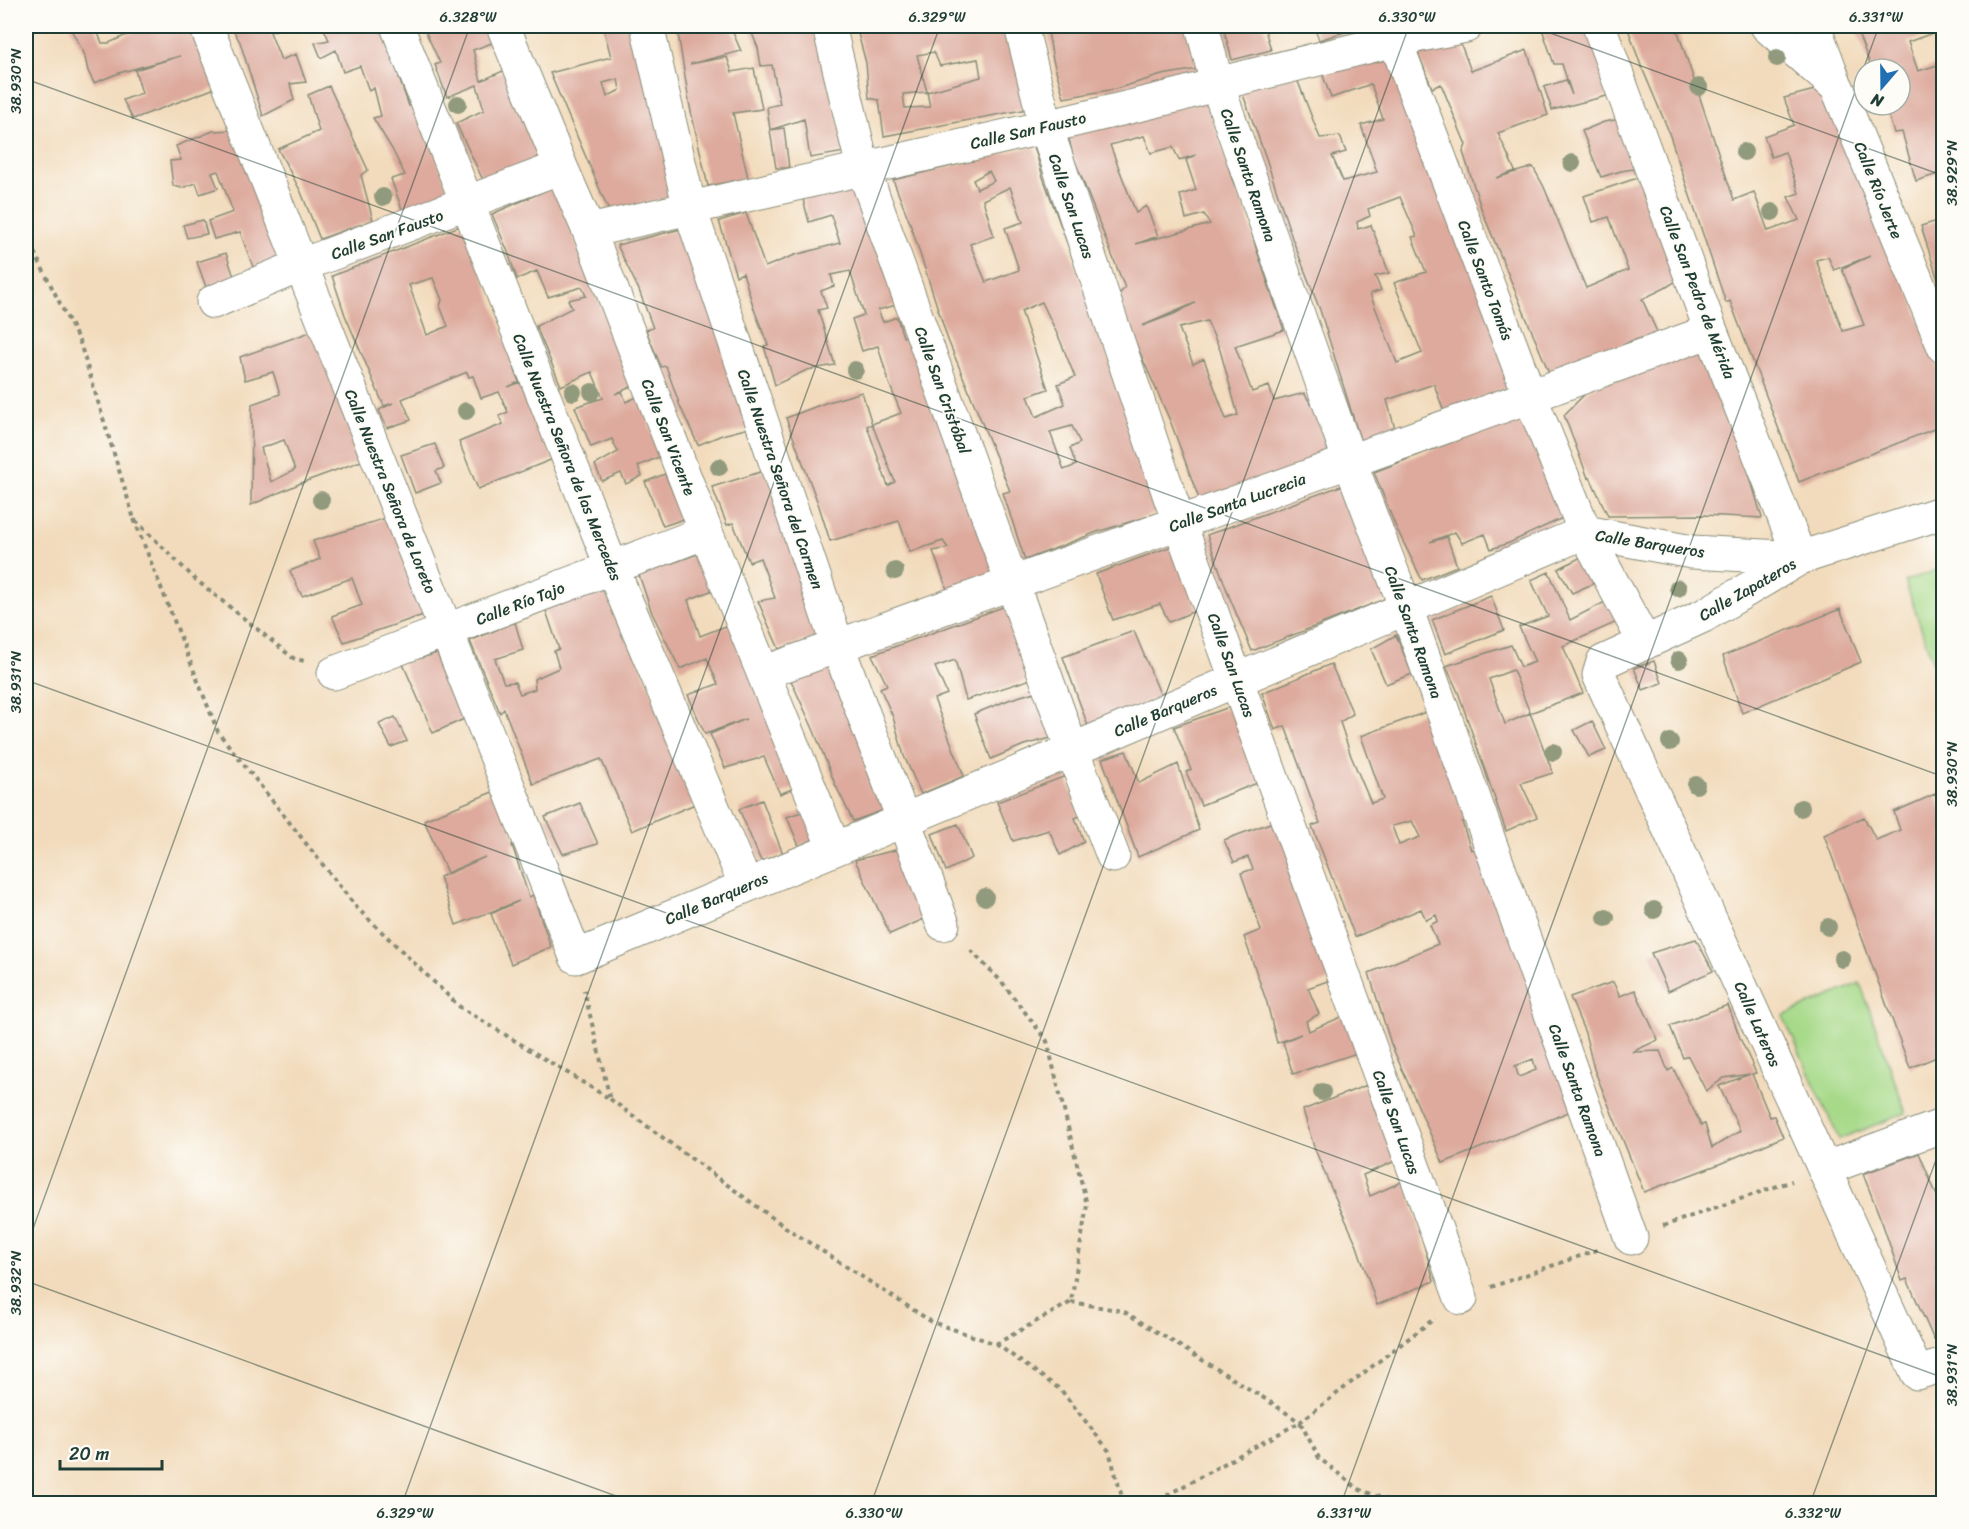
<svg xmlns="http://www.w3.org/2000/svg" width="1969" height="1529" font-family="Sriracha,sans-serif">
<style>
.green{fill:#a6d988;stroke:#628b5e;stroke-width:1.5}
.building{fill:#ddaa9d;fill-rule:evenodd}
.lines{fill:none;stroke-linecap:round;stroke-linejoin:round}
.minor-casing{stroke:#888c78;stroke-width:35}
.path{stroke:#888c78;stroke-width:4;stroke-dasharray:4.5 4.5;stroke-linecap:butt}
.minor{stroke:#fff;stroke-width:33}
.tree{fill:#919a7d}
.ticks{fill:none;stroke:#1f3d34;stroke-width:1.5;stroke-opacity:0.45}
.labels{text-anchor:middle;stroke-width:4.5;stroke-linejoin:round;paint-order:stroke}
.street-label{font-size:16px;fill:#1f3d34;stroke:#fdfcf7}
.neatline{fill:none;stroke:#1f3d34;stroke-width:2}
.ticks-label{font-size:15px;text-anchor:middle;fill:#1f3d34}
</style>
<rect width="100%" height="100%" fill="#fdfcf7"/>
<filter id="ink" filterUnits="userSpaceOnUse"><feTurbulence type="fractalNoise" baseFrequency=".0167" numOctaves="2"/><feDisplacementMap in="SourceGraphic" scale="12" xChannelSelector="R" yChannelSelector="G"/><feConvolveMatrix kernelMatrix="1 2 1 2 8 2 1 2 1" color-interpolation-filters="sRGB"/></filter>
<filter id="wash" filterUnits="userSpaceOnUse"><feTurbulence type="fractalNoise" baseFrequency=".008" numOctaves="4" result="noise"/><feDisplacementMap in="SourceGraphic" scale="24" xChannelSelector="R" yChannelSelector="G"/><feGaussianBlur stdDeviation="1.35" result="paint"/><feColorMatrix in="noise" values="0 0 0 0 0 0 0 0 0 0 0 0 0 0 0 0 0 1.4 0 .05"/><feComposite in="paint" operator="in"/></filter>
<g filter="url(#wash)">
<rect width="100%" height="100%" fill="#f2dbbc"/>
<!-- green -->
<path class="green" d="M1943,568h1l-1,124 -38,-111z
M1860,983l46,130 -67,26 -56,-123z"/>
<g id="blocks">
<!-- building -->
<path class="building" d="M69,26h26l7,17h7l29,-13 -3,-4h57l26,61 -85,32 -10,-19 19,-7 -7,-23 45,-14 -61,17 -25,10 -6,-12 -4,-18z
M231,26h56l-17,6 11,28 15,-6 10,28 -16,2 4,16 -31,16 -23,-74z
M316,26h69l18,51 -4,1 10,28 9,-3 31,90 -46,19 -12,-33 14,-4 -13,-26 -19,-31 8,-2 -7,-28 -5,3 -9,-25 -17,6 -7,-22 -15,8 -6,-15 14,-3 -6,-13 -7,2z
M423,26h73l4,14 -27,10 8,31 35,-16 26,91 -59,24 -27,-57 28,-13 -7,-25 -30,12 -12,-32 5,-2z
M603,26h38l34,170 -66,15 -59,-138 61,-16zM618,79l2,11 -13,7 -4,-14z
M683,26h47l11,25 -51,13 37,-7 5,15 22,-4 8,41 -29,4 15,65 -40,8 -18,-79 -13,-80z
M749,26h68l28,126 -35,6 -6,-39 -34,11 14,-2 5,40h-13l-6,-38 -3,-23 13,-3 -8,-39 -11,1 -3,-18z
M856,26h154l18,83 -144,27 -5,-36 -10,-2 -3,-35zM934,52l6,14 38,-7 3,18 -54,15 -10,-37zM927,92l3,15 -25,1 -2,-14z
M1047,26h140l11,43 -36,6 -47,14 -51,9 -11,-38z
M1223,26h41l7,24 -39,10z
M1314,26h49l-44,14z
M1541,26h47l26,68 -62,16 -8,-23 22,-7 6,15 -10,-31h-8z
M1627,26h49l58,174 20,-8 14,39 31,-11 -11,-23 11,-4 -14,-41 -14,5 -7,-21 30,-11 -10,-27 46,-12 113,293 -4,3 5,13v30l-145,57 -69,-181 -4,2 -59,-176 -27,-64zM1870,256l-28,13 22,56 -21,6 -27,-71 12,-3 6,13z
M1855,26h89v3l-36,13 10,29 26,-8v109l-28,9 -14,-49 -8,1 -9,-28h15v-36h-28z
M1460,42l11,29 56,-21 21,65 -50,18 17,38 -19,7 37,-11 11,20 42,101 42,-18 -19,-53 -16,5 -9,-26 62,-21 32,105 -13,8 -23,11 16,35 -27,7 -18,10 -63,24 -68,-164 -19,-59 3,-7 -25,-61 -9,4 -14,-35z
M1391,59l126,324 -73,29 -10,-28 -47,16 8,29 -34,14 -41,-133 -28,-72 -26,-80 -25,-69 54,-15 25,64 20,-2 6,16 -14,4 11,25 34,-9 -16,-47 22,-6 -12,-35 -40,14 -9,-25zM1400,197l17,39 -5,1 14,35 -32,11 28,70 -25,10 -27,-69 11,-4 -6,-14 14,-3 -18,-48 -13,4 -1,-7 13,-6 -2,-7z
M329,86l39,84 -7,5 12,45 -53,19 -19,-47 -23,-43 41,-18 -11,-36z
M1206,101l16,44 10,34 15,35 9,34 28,82 -49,16 17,46 17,-6 5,15 30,-8 13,20 14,48 -130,43 -30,-81 -41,-93 -12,-35 7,-7 -52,-132 -5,-21zM1144,136l7,17 22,-6 6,13 17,-5 -10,5 10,30 -16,5 6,24 18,-5 6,10 -74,20 22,-8 -12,-30 -10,7 -26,-68zM1195,303l-21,11 -32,12zM1207,321l13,29 18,65 -12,4 -22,-60 -11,5 -14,-36z
M1625,118l15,50 -19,3 -20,6 -19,-46 22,-9z
M234,130l51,127 -32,10 -13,-35 -26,7 -6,-18 25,-9 -15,-41 -6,2 6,15 -18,6 -4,-11 -14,5 -9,-2 -3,-25 11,-1 -5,-14 37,-15z
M1034,146l9,31 122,334 -68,21 -72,28 -22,-67 7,-2 -62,-151 -38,-117 -17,-43zM989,171l5,10 -17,8 -4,-9zM1010,187l13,35 -18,6 14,42 -33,12 -16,-38 24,-8 -11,-36zM1042,302l18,38 15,37 -17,7 7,20 -29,13 -8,-21 20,-7 -27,-78zM1072,426l8,17 -10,5 6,17 -12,5 -14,-38z
M861,186l39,118 -22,6 5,12 14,-5 6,20 13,-5 80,242 -48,18 -15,-41 15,-3 -5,-7 -33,11 -11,-31 -69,20 -11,-35 -33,-88 39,-15 37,-11 10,32 -5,2 21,60 7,-4 -23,-58 29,-11 -12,-30 -11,-37 -16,5 -10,-32 12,-4 -14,-44 -19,4 3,11 -13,5 6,17 -9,2 17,55 -28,5 -32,15 -11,-39 4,-1 -13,-33 -12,-39 -7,3 -17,-55 27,-8 19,54 30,-12 45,-12 -9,-28 -22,7 -6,-23z
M554,187l79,199 -18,8 7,-3 4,11 15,-7 18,62 -21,9 4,10 -16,8 -5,-11 -19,8 -7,-16 23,-13 -6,-13 -21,8 -16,-40 28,-9 -11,-26 -31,14 -25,-60 36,-18 -4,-8 18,-4 -4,-9 -34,10 -11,-26 -20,8 -9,-27 -16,-38z
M1944,219v77h-1l-22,-70z
M203,220l4,14 -20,4 -4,-13z
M465,224l30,85 24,73 -11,5 12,-5 33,77 -75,30 -19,-47 44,-18 -4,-8 9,-4 -9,-20 -18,6 -8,-22 -4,1 -2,-5 -65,27 9,21 -24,8 -8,-18 14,-7 -9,3 -39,-91 -13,-39zM433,278l9,22 -2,6 8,20 -21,9 -18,-50z
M685,228l68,199 -31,8 -24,10 -18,-39 -14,-40 -5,1 -15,-37 7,-2 -14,-38 -22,-45z
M226,253l8,24 -28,10 -9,-25z
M313,331l33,87 15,43 -60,22 -50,22 1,-101 28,-10 -7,-22 -28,8 -5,-23zM284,440l11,30 -24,12 -10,-34z
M1708,348l33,98 21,72 -59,-3 -95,1 -18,-39 -2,1 -24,-63 27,-27z
M1531,412l38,103 -60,28 -18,6 -6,-15 -23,9 -7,-11 -25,10 17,-5 10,29 -35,14 -27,-55 -21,-53z
M435,444l9,24 -8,3 5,12 -26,10 -14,-38z
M767,470l52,166 -40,13 -21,-48 17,-3 -15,-40 -11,4 -16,-39 -6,2 -15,-38z
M665,474l19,45 -21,7 -18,-44z
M1346,484l44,113 -138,54 -23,-55 -22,-61z
M389,517l37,97 -82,28 -12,-26 30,-11 -10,-27 -50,18 -12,-25 30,-12 -7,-18z
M1175,545l22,65 -28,12 -9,-18 -47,16 -17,-46z
M703,552l15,36 -30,12 12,36 31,-12 68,162 -19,8 -16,-37 -39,11 -15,-34 36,-15 -41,15 -17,-39 30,-11 -11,-26 -27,11 -28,-56 -13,-38z
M1587,554l12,27 -27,12 -14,-24z
M1549,572l21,48 37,-19 10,21 -54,24 20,47 -53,20 23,60 -32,10 16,34 -31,14 -48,-139 -12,-26 65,-21 10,22 14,-5 -16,-35 29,-11 -17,-36zM1513,670l17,43 -25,11 -16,-45z
M610,584l85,220 -63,27 -31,-72 -68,25 -29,-75 -4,4 -30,-72 45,-19 8,28 -28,9 9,24 11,-1 5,12 15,-5 -1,-10 25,-11 -5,-17 5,-2 -14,-41z
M1491,596l13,34 -59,24 -13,-34z
M1011,604l20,75 -65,21 -11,-40 -20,7 12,27 -13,5 30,77 -43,18 -17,-38 -11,-39 -13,-29 7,-3 -15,-30z
M1840,609l21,53 -119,51 -19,-57z
M1134,631l27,65 -73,30 -25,-69z
M1396,635l16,39 -26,10 -15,-35z
M437,653l27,66 -31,14 -30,-69z
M1654,661l8,22 -19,7 -9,-22z
M840,662l47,147 -34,12 -18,-37 -21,-53 -25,-55z
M1331,664l22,50 -13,8 11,34 20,47 12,-4 -22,-63 68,-25 40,109 -7,2 9,28 7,-3 98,262 -133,54 -52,-119 -22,-71 69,-29 -8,-19 8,-4 -2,-6 -10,5 -5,-11 -66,28 -43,-111 8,-3 -35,-97 -10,4 -13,-37zM1412,821l8,16 -21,8 -7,-19zM1533,1059l3,11 -17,7 -4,-11z
M1041,690l14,47 -31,8 -33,14 -17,-45 37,-15z
M1235,705l30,75 -64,25 -15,-33 5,-2 -17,-43z
M395,717l12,24 -16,6 -12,-23z
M1592,721l14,29 -17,7 -15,-27z
M1126,751l13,32 39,-19 21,66 -61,27 -36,-98z
M1066,776l14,40 -5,2 9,24 -24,13 -11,-25 -36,11 -16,-39z
M495,791l22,52 -5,2 17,52 4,-2 18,52 -40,17 -20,-50 28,-13 -63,24 -16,-48 45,-20 -38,16 -23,-53z
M1935,794l9,22v206l-5,1 5,17v14l-34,14 -86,-233 40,-18 12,23 24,-10 -6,-18z
M762,800l21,54 -22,7 -22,-52z
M580,803l18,41 -35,10 -18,-37z
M804,811l12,27 -17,8 -12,-29z
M1278,820l55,159 -25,9 11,26 -13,7 3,10 39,-17 9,39 -64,21 -10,-32 18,-8 -24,9 -10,-40 -23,-66 17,-7 -20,-57 12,-4 -5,-12 -14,5 -10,-22z
M958,824l14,34 -26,13 -14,-37z
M900,849l24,70 -34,15 -35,-74z
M1696,939l17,32 -45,20 -17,-38z
M1613,982l7,14 15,-6 23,50 -26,12 28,-1 8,20 5,-3 28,57 4,-1 7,24 28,-17 -21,-45 31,-12 -26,4 -18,13 -18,-35 -5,2 -13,-32 58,-21 12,33 16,35 -4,1 18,43 4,-1 9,21 -66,28 -73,27 -50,-123 -9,-36 -15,-36z
M1367,1085l12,37 7,-3 14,40 -37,16 7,21 36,-16 28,101 -57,24 -21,-62 -25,-55 -17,-41 -11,-37z
M1919,1153l21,50 4,-1v62l-8,4 8,-3v72l-10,3 -27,-61 -5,2 -19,-56 -20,-51z"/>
</g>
</g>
<g filter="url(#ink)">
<use href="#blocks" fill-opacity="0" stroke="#888c78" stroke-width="1.5"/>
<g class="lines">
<defs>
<path id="minor" d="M206,26l370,931 496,-207 513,-218 107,20 108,6 -89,-227 -112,-305
M397,26l215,542 134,318
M503,26l58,141 28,64 117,301 128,316
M647,26l43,183 148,438 105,277
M829,26l34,142 209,582 41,106
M1021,26l25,101 124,370 291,801
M1202,26l15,58 133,378 56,146 225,630
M1392,26l3,14 135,356 55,136 60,111
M1767,26l70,61 107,260
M1814,26l21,57
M589,231l457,-104 134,-32 37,-11 178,-44 71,-14
M213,302l89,-37 259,-98
M1944,512l-144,46 -97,58 -100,46 -4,13 318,698 27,-8
M334,673l372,-141
M763,673l948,-342
M1824,1169l120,-44"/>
</defs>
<!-- minor casing -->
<use href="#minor" class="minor-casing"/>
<!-- path -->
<path class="path" d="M26,236l54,107 54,176 61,60 98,79 11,3
M134,519l84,213 139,176 103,99 150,92 -26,-109
M610,1099l175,128 147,95 64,22 75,-42 16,-97 -40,-164 -45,-59 -35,-35
M1663,1226l129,-45
M1491,1287l109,-38
M1071,1302l52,9 144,89 33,22 135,-104
M996,1344l65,46 48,61 15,53
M1151,1504l149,-82 19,36 39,31 39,15"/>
<!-- minor -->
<use href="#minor" class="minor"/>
</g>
<!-- trees -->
<g class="tree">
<circle cx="1777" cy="58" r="9"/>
<circle cx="1699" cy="87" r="9"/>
<circle cx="458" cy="104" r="9"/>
<circle cx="1744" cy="152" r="9"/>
<circle cx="1572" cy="163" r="9"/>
<circle cx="383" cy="197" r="9"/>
<circle cx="1772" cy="212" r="9"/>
<circle cx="855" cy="370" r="9"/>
<circle cx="573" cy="392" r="9"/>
<circle cx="592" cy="392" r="9"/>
<circle cx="466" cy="411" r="9"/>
<circle cx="719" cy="467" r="9"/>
<circle cx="321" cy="500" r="9"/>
<circle cx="895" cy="571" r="9"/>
<circle cx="1678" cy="588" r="9"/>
<circle cx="1679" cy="660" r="9"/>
<circle cx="1670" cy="742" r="9"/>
<circle cx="1553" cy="752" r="9"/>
<circle cx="1696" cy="785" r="9"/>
<circle cx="1801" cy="808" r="9"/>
<circle cx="985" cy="897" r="9"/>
<circle cx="1654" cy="910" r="9"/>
<circle cx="1606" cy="918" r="9"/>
<circle cx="1828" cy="927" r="9"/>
<circle cx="1842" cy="959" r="9"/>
<circle cx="1322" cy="1092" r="9"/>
</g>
</g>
<!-- ticks -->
<path class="ticks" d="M1531,26l413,150M26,79l1918,698M26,680l1918,698M26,1248l444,-1222M26,1281l612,223M402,1504l538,-1478M871,1504l538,-1478M1341,1504l538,-1478M1810,1504l134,-366"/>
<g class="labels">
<!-- street labels -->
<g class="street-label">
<text transform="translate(1028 130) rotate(-13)" y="6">Calle San Fausto</text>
<text transform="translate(1249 175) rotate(71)" y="6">Calle Santa Ramona</text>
<text transform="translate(1879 190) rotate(68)" y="6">Calle Río Jerte</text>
<text transform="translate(1072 206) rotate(71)" y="6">Calle San Lucas</text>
<text transform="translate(387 234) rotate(-20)" y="6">Calle San Fausto</text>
<text transform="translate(1486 280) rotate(69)" y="6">Calle Santo Tomás</text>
<text transform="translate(1698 292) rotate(69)" y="6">Calle San Pedro de Mérida</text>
<text transform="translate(943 390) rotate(70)" y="6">Calle San Cristóbal</text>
<text transform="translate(669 437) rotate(69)" y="6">Calle San Vicente</text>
<text transform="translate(568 457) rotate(68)" y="6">Calle Nuestra Señora de las Mercedes</text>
<text transform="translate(781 479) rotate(71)" y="6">Calle Nuestra Señora del Carmen</text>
<text transform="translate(391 491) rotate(68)" y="6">Calle Nuestra Señora de Loreto</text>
<text transform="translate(1237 502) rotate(-20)" y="6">Calle Santa Lucrecia</text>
<text transform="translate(1650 543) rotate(9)" y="6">Calle Barqueros</text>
<text transform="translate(1747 589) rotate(-30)" y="6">Calle Zapateros</text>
<text transform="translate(520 603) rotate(-21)" y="6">Calle Río Tajo</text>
<text transform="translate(1414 632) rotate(70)" y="6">Calle Santa Ramona</text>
<text transform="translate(1232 665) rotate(70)" y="6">Calle San Lucas</text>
<text transform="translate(1165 710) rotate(-23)" y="6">Calle Barqueros</text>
<text transform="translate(716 898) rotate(-23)" y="6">Calle Barqueros</text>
<text transform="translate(1758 1024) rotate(66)" y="6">Calle Lateros</text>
<text transform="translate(1578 1090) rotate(70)" y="6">Calle Santa Ramona</text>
<text transform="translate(1397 1122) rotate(70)" y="6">Calle San Lucas</text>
</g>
</g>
<!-- margin -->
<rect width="1969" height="1529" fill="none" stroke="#fdfcf7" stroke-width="66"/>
<!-- north arrow -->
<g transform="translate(1882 87) rotate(200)"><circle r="28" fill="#fdfcf7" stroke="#a4b0a9" stroke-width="1.5"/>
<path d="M0-4.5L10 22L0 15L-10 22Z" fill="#1f6fb2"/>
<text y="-9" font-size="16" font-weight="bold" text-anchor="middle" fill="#1f3d34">N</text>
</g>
<!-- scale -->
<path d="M60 1460v9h102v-9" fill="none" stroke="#1f3d34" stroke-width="3"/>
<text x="69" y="1460" font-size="18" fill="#1f3d34" stroke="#fdfcf7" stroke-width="4.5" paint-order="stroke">20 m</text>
<rect x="33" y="33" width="1903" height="1463" class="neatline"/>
<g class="ticks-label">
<text x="468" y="22">6.328°W</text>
<text x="937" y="22">6.329°W</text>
<text x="1407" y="22">6.330°W</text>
<text x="1876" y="22">6.331°W</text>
<text transform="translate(16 81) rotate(-90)" y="5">38.930°N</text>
<text transform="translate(1952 173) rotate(-90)" y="5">38.929°N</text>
<text transform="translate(16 682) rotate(-90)" y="5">38.931°N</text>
<text transform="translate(1952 774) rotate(-90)" y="5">38.930°N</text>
<text transform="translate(16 1283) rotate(-90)" y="5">38.932°N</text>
<text transform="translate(1952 1375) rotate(-90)" y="5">38.931°N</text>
<text x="405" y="1518">6.329°W</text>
<text x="874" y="1518">6.330°W</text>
<text x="1344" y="1518">6.331°W</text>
<text x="1813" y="1518">6.332°W</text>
</g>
</svg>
